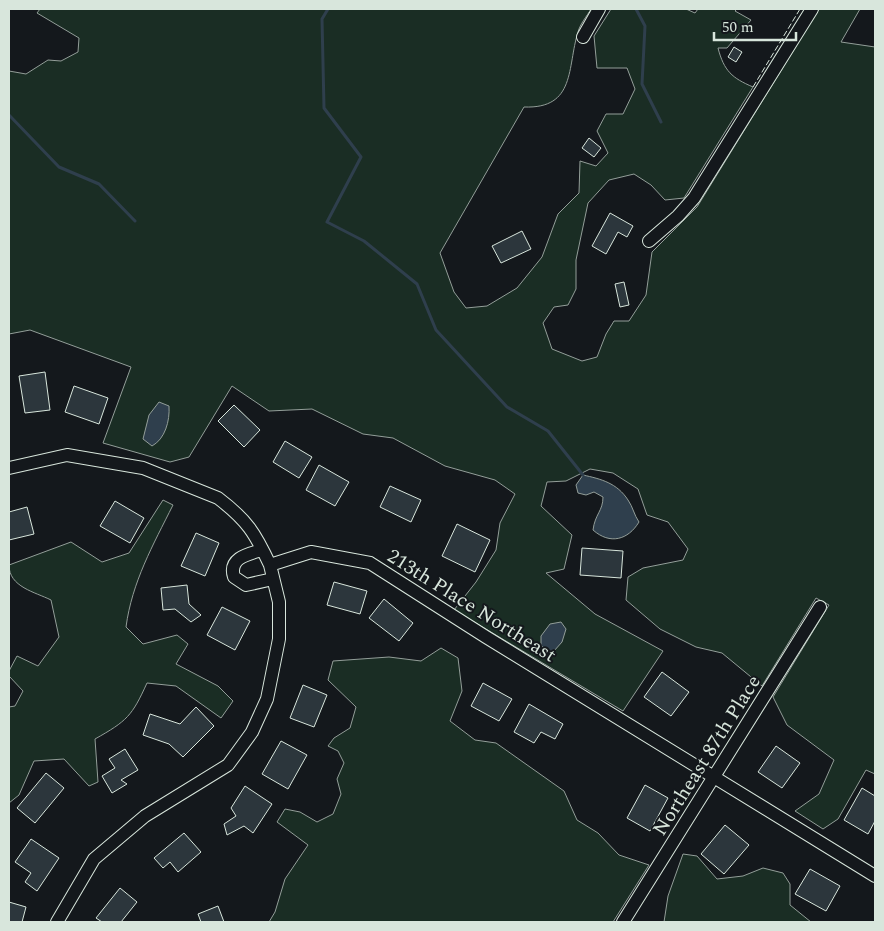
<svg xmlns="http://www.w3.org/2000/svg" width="884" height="931" font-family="Spectral,serif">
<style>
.green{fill:#1a2d24;stroke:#939e99}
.water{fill:#2f3f4d;stroke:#939e99}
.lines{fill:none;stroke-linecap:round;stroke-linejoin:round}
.stream{stroke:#2f3f4d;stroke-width:3}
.building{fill:#2c363c;stroke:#d8e6dc}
.minor-casing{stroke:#d8e6dc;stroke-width:14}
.minor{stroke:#14181c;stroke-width:12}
.fence{stroke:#d8e6dc;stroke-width:1;stroke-dasharray:6 2.5;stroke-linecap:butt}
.labels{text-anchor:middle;stroke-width:4;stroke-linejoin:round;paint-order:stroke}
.street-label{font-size:20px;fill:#d8e6dc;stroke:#14181c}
</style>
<rect width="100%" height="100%" fill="#14181c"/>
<!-- green -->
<path class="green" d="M40,9h551c-4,7 -11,15 -13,23 -11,35 -2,77 -54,75l-84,146 14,39 12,16 21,-2 30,-18 25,-31 16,-43 21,-21 1,-32 16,5 12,-13 -11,-22 9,-17h17l12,-25 -8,-21h-30l-3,-32 17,-27h75l9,4 3,-4h39l-2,2 16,9 -24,28h-9c6,23 14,30 35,39l-69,111 -19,2 -14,-15 -17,-11 -25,6 -21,23 -12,57v29l-8,16 -14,2 -11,16 9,26 30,12 15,-4 9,-23 8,-13h15l17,-26 6,-43 45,-45 122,-198h41l-19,33 34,5v727l-9,-4 -28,49 -15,10 -28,-18 24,-17 15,-34 -47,-35 -14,-28 56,-92 -13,-7 -54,88 -40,-33 -26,-6 -36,-18 -34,-29 2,-23 15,-9 40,-8 5,-11 -20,-27 -21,-7 -9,-26 -25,-16 -23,-4 -24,12 -19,1 -6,24 31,29 -8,34 -18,4 49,41 68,37 -40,60 -169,-101 22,-28 20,-32 4,-27 15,-29 -20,-14 -50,-14 -52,-28 -30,-4 -51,-25 -43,2 -37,-25 -43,71 -19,5 -67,-19 28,-76 -101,-37 -21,4v-263l17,3 22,-14 13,1 17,-9 1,-14 -42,-25z
M163,500l10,5c-20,40 -41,77 -47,122l17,17 34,-9 11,9 -12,20 42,22 15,15 -12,17 -45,-32 -29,-3c-15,33 -20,38 -52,56l3,43 -9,4 -25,-27 -30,2 -15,34 -10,8v-96l6,-1 8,-15 -14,-15v-5l8,-15 21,10 21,-29 -8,-37c-16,-8 -42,-13 -42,-35l62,-23 31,20 27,-9z
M441,648l17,10 4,33 -12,30 25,19 21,3 68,48 13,29 21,13 21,22 30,10 -36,57h-344l6,-10 10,-33 23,-34 -31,-23 8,-13 15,3 17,10 16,-8 8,-20 -4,-15 7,-16 -6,-12 -10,-5 6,-8 16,-10 6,-21 -28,-27 5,-19 56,-4 32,4z
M683,854l14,2 20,23 26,-3 20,-8 20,5 7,11v21l21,17h-147l4,-26z"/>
<!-- water -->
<path class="water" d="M159,402l10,4c1,15 -4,33 -17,40l-9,-7 6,-24z
M583,475c18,4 34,8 45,25 5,7 6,15 11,22 -11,18 -29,23 -46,8 2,-16 10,-19 10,-33l-9,-5 -8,3 -8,-2 -2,-8z
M561,622l5,7 -4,13 -8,9 -9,-1 -4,-5v-9l9,-12z"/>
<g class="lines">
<!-- stream -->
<path class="stream" d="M328,9l-6,10 2,89 37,49 -34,65 37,19 53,43 19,46 71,77 41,24 35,44
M636,9l9,17 -3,58 19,38
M9,115l50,52 40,17 36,37"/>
</g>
<!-- building -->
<path class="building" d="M734,47l8,5 -6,10 -8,-5z
M589,138l12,10 -7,9 -12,-9z
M610,213l23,13 -6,11 -9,-5 -12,22 -14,-8z
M522,231l9,18 -30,14 -9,-17z
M624,282l5,23 -9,2 -5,-23z
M45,372l5,38 -25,3 -6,-37z
M74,386l34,12 -9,26 -34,-12z
M234,405l26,25 -16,17 -26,-26z
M285,441l27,16 -13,21 -26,-16z
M319,465l30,17 -14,24 -29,-16z
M390,486l31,14 -10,22 -31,-15z
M115,501l29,17 -14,25 -30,-17z
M27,507l7,27 -25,6v-28z
M457,524l33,16 -15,32 -33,-16z
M196,533l23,10 -14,33 -24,-10z
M582,548l41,3 -2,27 -41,-3z
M334,582l33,9 -7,23 -33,-9z
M187,585l2,19 12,11 -10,7 -16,-13 -12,1 -2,-22z
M384,599l29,24 -14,18 -30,-23z
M222,607l28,14 -15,29 -28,-15z
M662,672l27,20 -18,24 -27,-19z
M483,683l29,16 -13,22 -28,-15z
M303,685l24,10 -13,32 -24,-9z
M529,704l34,20 -8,15 -14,-7 -7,11 -20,-11z
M196,707l18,19 -31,31 -14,-13 -26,-9 7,-21 30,10z
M281,741l26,14 -19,34 -26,-15z
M776,746l24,17 -18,25 -24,-16z
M125,749l13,21 -17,10 6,4 -15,9 -10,-17 13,-8 -6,-9z
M46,773l18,15 -29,35 -18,-15z
M645,785l23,13 -18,33 -23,-13z
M245,786l27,18 -19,29 -9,-7 -17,9 -3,-11 12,-8 -5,-8z
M862,788l13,8v25l-7,13 -24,-14z
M725,825l24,20 -25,29 -23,-20z
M184,833l17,19 -23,20 -8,-10 -7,6 -9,-10z
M31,839l28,19 -22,33 -12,-9 6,-9 -16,-11z
M810,869l30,17 -14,25 -31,-17z
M120,888l17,14 -16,20h-19l-6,-4z
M9,902l17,5 -4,15h-13z
M218,906l6,16h-23l-3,-8z"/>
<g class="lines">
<defs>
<path id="minor" d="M583,37l16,-28
M649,241l29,-25 16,-18 118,-189
M9,468l58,-13 76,13 75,30c29,22 37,35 52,67l41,-13 59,11 116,74 389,239
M262,550c-14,4 -34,8 -28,27l12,8 27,-6
M57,922l37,-63 51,-43 83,-51 24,-33 15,-33 12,-60v-37l-9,-37
M623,922l197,-315"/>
</defs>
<!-- minor casing -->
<use href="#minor" class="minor-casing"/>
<!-- minor -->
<use href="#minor" class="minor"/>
<!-- fence -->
<path class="fence" d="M753,87l47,-78"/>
</g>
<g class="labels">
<!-- street labels -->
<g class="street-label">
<text transform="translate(472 605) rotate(32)" y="7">213th Place Northeast</text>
<text transform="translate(706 755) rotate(-58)" y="7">Northeast 87th Place</text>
</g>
</g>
<!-- border -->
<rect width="884" height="931" fill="none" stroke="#d8e6dc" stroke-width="20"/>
<!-- scale -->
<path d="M714 32v8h82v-8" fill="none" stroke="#d8e6dc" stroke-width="2.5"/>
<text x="722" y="32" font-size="15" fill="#d8e6dc" stroke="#14181c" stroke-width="4" paint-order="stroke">50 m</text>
</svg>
